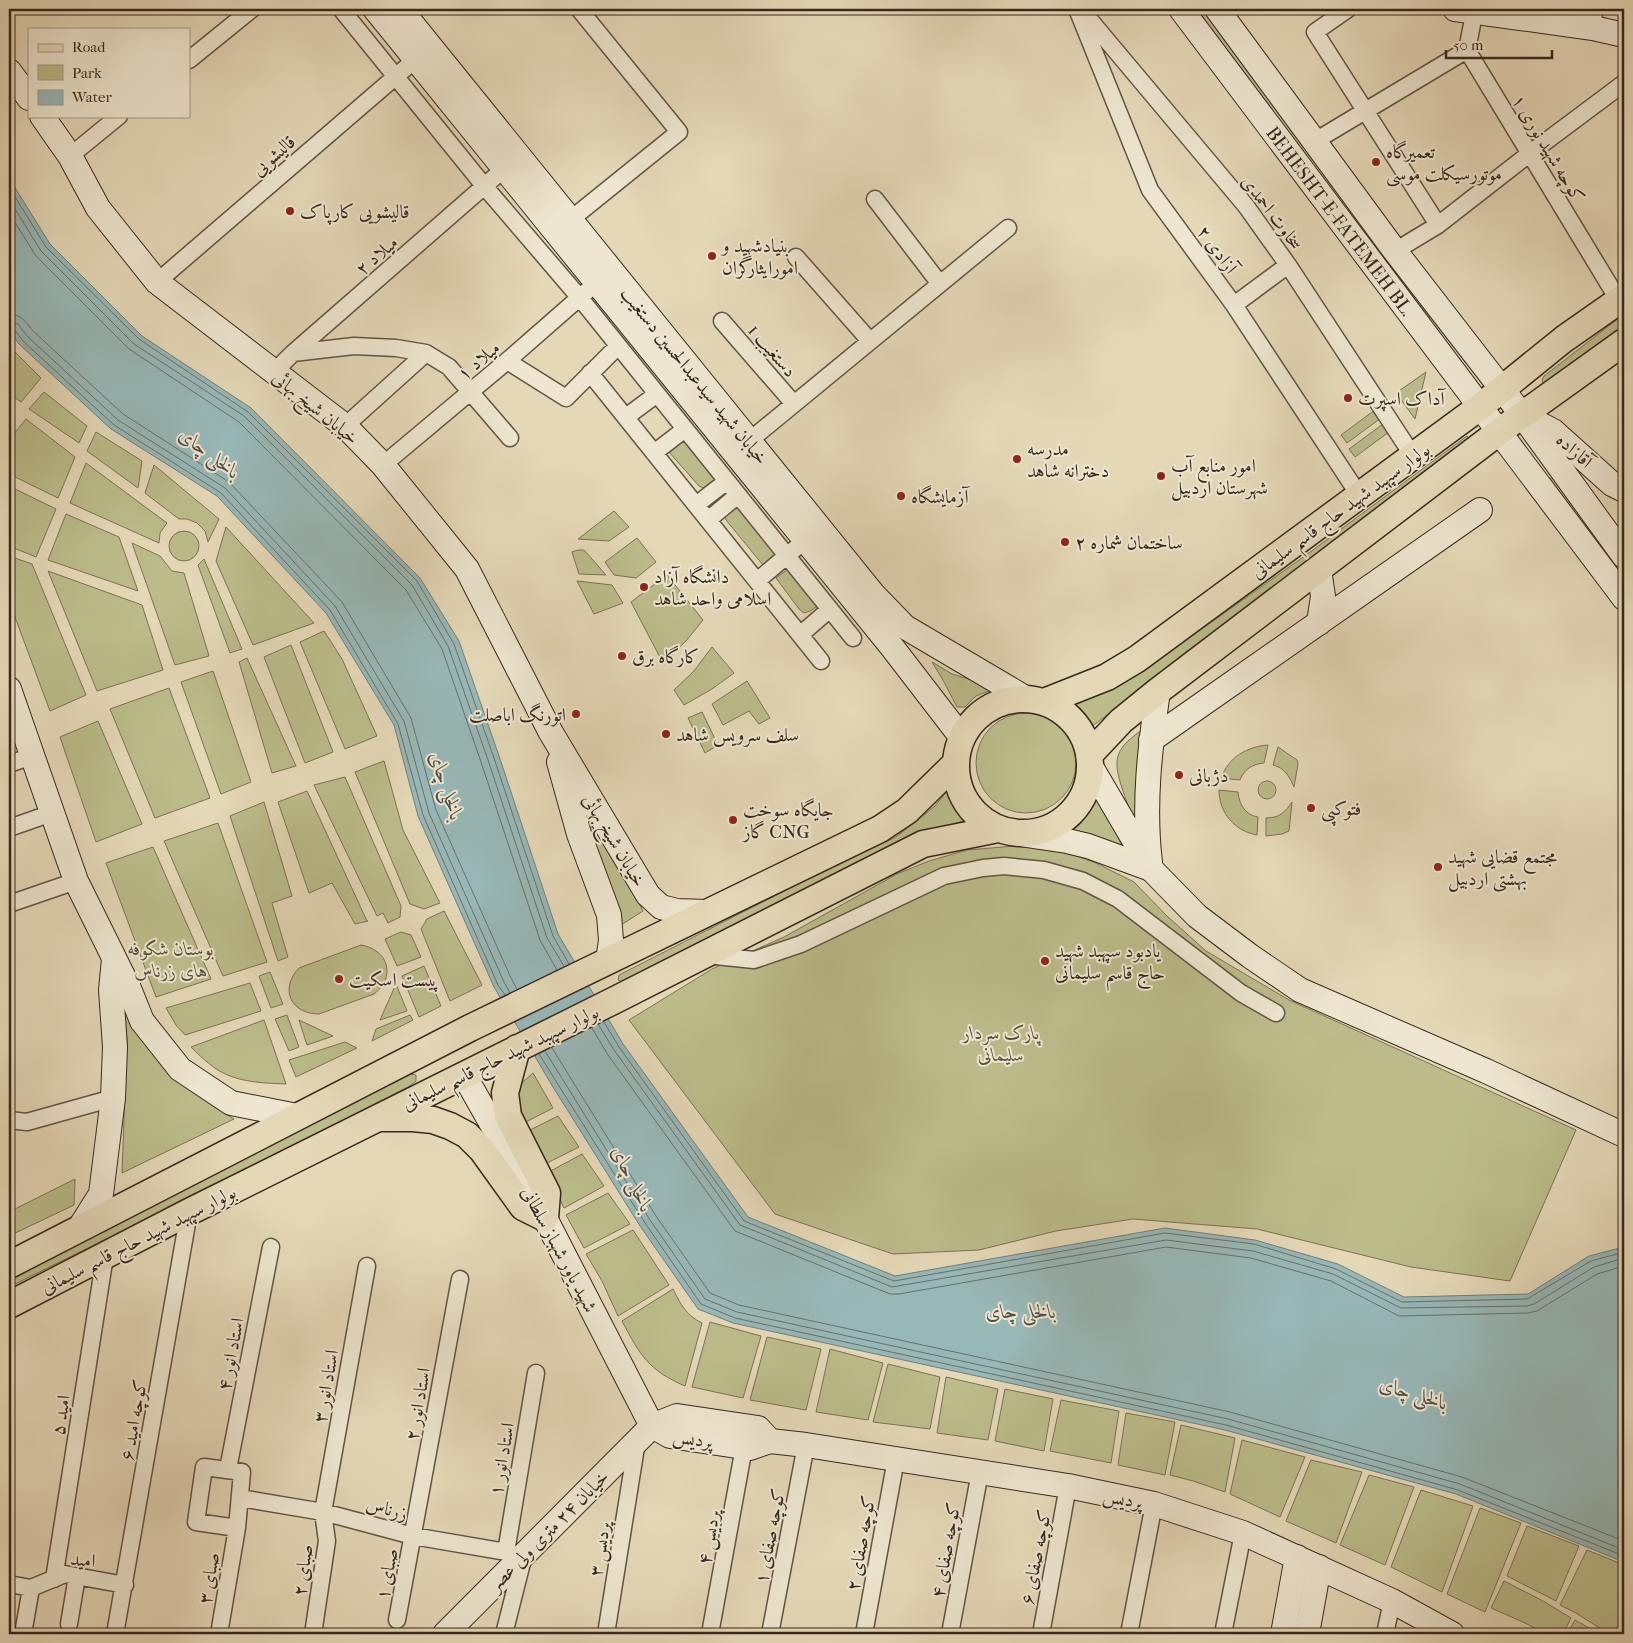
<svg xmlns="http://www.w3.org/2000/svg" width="1633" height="1643" font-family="'IM FELL French Canon',Amiri,serif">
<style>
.green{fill:#bbbc8a;stroke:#7a7254}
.water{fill:#98b8b7;stroke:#727e79}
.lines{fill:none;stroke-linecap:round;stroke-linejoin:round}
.shore{stroke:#68706a;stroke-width:1}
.street-casing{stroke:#635444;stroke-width:19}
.secondary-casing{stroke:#38281d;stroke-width:26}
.primary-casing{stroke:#38281d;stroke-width:29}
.street{stroke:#eee6d0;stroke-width:16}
.secondary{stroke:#eee6d0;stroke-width:24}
.primary{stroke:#e5d8b7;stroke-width:26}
.poi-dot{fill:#8f2418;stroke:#eee6d0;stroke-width:2}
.labels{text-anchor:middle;stroke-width:4;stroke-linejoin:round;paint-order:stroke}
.street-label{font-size:19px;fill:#38281d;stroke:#eee6d0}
.poi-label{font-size:19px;fill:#38281d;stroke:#eee6d0;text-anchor:start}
.park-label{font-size:19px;font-style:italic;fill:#594d38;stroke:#eee6d0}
.water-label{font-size:20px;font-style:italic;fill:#504c44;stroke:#eee6d0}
</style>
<rect width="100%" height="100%" fill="#e5d8b7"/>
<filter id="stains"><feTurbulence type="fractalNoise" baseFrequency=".004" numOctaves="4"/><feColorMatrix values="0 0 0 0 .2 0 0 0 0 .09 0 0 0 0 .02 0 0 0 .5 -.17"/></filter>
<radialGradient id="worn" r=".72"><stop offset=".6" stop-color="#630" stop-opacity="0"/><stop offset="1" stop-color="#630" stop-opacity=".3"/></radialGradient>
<!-- green -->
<path class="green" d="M1197,9h8l223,300 2,7 -1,2h-3z
M1624,314v12l-75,56 -6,1 -1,-3 2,-4z
M9,346l32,32 -20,24 -12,-9z
M1426,372l-11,47 -19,-26z
M44,392l43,34 -8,17 -50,-34z
M1379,407l6,8 -38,28 -6,-8z
M26,419l49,38 -17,41 -49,-24v-34z
M1387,421l6,8 -38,28 -6,-8z
M96,432l46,29 -4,27 -51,-37z
M688,435l36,45 -16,10 -9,-4 -31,-35z
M1467,436l2,5 -378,286 -16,-24 81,-44 37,-24 109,-77z
M86,463l81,60 -7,10 -1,10 -89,-40z
M154,465l65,54 -11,23 -3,-11 -8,-8 -10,-4h-8l-34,-26z
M1552,477l3,1 69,97v11l-75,-106z
M9,486l47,23 -20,48 -27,-11z
M740,501l40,48 -17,16 -37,-45 -1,-5z
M614,511l15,16 -20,14 -31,-2z
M66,514l53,23 19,54 -90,-31z
M226,527l88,96 -61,22 -37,-84z
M169 546a15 15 0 1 1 30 0a15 15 0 1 1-30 0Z
M637,538l19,24 -20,16 -22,-3 -9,-13z
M132,543l28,13 12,15 12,2 25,83 -34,9z
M578,550h6l22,25 -27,-1 -7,-22z
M9,556l23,8 54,131 -36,16 -41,-110z
M204,559l38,90 -12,4 -32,-88z
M793,565l30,37 -13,9 -6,2 -5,-4 -23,-31z
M48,571l94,34 21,65 -66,21z
M667,575l36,45 -17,21 -23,22 -32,-61z
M577,581l35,4 11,18 -29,11z
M324,631l18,28 35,77 -32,13 -45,-107z
M291,645l42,107 -28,11 -41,-106z
M712,647l22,26 -22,16 -28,16 -10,-15 20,-19z
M247,658l49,108 -24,7 -33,-111z
M932,662l20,12 36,11 1,6 -13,5 -11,11h-8l-14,-27z
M213,671l38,111 -30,12 -40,-112z
M747,681l23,37 -11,6 -10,-13 -26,14 -11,-21z
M169,688l41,110 -55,20 -45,-109z
M702,712l16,33 -13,8 -17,-35z
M976 763a50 50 0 1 1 100 0a50 50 0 1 1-100 0Z
M98,721l44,103 -46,18 -36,-105z
M1146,727l-8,95c-8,-9 -11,-19 -15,-31 -12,-35 -7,-43 23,-64z
M1268,745l-4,18c-11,1 -20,6 -24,17l-19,-2c8,-21 25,-31 47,-33z
M1278,747l19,13 1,4 -4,23c-5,-11 -9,-19 -21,-22z
M384,761l19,69 37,73 -16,6 -14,-5 -55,-132z
M567,770l76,141 -22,14z
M345,777l56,129 -1,11 -12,6 -5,-10 -6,3 -63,-131z
M1258 790a9 9 0 1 1 18 0a9 9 0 1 1-18 0Z
M1219,790l19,2c1,12 7,23 20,25l-1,18c-22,-4 -38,-22 -38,-45z
M307,791l60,130h1l-13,3 -23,-41 -23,10 -31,-91z
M947,791l19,29 -62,19 -165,83 -109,57 -8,3 -4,-2 1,-5 171,-87 106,-51 39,-31z
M1097,798l6,2 21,51 -54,-21 12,-10z
M264,802l28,94 -20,7 16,54 -10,4 -48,-145z
M1292,802l-3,29 -7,3 -16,2v-18c14,0 19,-6 26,-16z
M218,823l49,139 -44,14 -59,-135z
M1014,846h34l48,17 38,19 33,34 39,35 83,49 287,130 -66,151 -99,-14 -154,-38 -124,-10 -77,12 -77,19 -86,4 -118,-40 -146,-194 83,-51 72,-32 113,-63 32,-13 38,-11z
M153,847l58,132 -55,18 -50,-134z
M444,911l38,74 -32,16 -29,-72 6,-10z
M401,932l10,3 10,22 -24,9 -12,-27z
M361,945c28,5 35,32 13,49l-55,20c-28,0 -40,-25 -20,-46z
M424,966l17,40 -22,11 -17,-41z
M270,972l13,32 -12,4 -12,-32z
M250,983l11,28 -76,24 -9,-10 -10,-17z
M396,984l11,27 -27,9z
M123,995l50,75 37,34 24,15 -112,54 5,-133z
M287,1015l12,32 -10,4 -14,-32z
M410,1015l3,5 -41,21 4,-12z
M264,1020l22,64c-26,-1 -55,-2 -75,-19 -7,-5 -14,-12 -20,-18z
M299,1020l34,16 -26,9z
M345,1042l12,6 -61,29 -7,-17z
M533,1073l20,35 -31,16 -6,-36z
M410,1074l6,1v6l-6,5 -150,77 -251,124v-12z
M558,1116l21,31 -36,18 -17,-33z
M582,1154l22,32 -40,22 -17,-35z
M75,1179l-1,26 -65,31v-24z
M608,1193l22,31 -46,24 -18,-33z
M633,1230l36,55 -51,31 -16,-35 -16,-27z
M673,1289c8,16 13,26 29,34l-17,63c-37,-16 -45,-31 -63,-65z
M710,1322l51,14 -18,62 -51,-11z
M767,1337l54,12 -15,61 -56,-10z
M830,1349l53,14 -15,57 -52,-8z
M888,1364l52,13 -10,52 -57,-7z
M946,1377l52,12 -10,51 -51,-7z
M1005,1389l48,10 -9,52 -49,-10z
M1061,1400l58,11 -8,52 -61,-12z
M1126,1413l49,9 -10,53 -47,-10z
M1181,1425l54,13 -10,54 -32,-11 -23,-6z
M1242,1440l63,17 -25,60 -50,-23z
M1311,1460l51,12 -26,71 -50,-22z
M1369,1475l45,12 -29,78 -45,-20z
M1421,1490l52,16 -31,86 -51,-25z
M1480,1508l41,15 -36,89 -38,-18z
M1527,1526l52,20 -23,55 -49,-25z
M1587,1550l37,15v55l-7,14h-8l-33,-21 -16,-8z
M1504,1581l39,20 28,17 -8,16h-17l-21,-11 -34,-15z
M1575,1620l25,14h-33z"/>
<!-- water -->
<path class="water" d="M9,178l41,66 92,92 109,72 169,170 39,63 40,115 59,178 65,110 125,173 147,59 270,-48 90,12 83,24 66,33 124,-3 61,-38 35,-9v315l-168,-68 -231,-64 -492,-107 -35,-14 -58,-83 -87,-139 -59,-100 -76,-171 -24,-91 -68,-112 -109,-117 -106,-67 -92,-85 -10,-14z"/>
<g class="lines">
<!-- shore -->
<path class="shore" d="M9,187l37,60 93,92 109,73 169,169 37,63 40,114 59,178 16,28
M9,199l32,52 93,93 110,72 168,169 36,61 40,114 59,178 17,28
M9,213l27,43 93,93 110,73 167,168 36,59 39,113 59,178 17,30
M9,314c12,0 17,8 24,17l90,83 106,68 113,120 69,116 25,92 75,168 6,11
M9,321l9,3 9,12 91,84 107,68 110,118 69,115 25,92 75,169 6,11
M9,328l5,1 9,12 91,84 107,68 109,117 68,114 25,91 75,170 7,10
M604,1022l15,25 125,174 150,60 271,-48 89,11 82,25 66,33 125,-3 64,-38 33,-9
M598,1024l16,26 126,175 152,62 274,-47 87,11 80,23 68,34 126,-2 7,-2 60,-37 30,-9
M592,1028l16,27 127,176 155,63h9l267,-47 85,11 80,23 68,35 129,-3 9,-2 60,-37 27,-8
M552,1048l104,168 54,77 29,12 491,107 232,65 162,64
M545,1051l105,169 55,79 32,13 491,107 232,65 164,66
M539,1054l106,169 56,81 34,14 491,107 232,65 166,66"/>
<defs>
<path id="street" d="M341,9l144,178 95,111 273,340
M1077,9l73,181 84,115 125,190
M1348,9l-33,23 123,193
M1475,9l-8,41 152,251
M1084,13l162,193 42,59 125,191
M1593,28l1,-19
M189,60l63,-51
M1315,141l152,-91
M70,156l49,-40
M875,199l65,85
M570,220l109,-88 -100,-123
M1395,251l43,-26 91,-71 95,-71
M796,257l74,84
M157,282l259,-223
M1234,305l54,-40
M722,321l72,83
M293,353l61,-7 42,2 30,5 23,14 61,71
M507,361l59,37 52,-52
M274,372l19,-19 212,-185
M590,373l231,288
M626,417l31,-23
M345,426l81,-73
M749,441l259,-213
M654,453l31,-24
M383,465l124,-104 80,-70
M696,505l31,-24
M708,520l30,-25
M757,581l39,-33
M800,635l30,-26
M9,764l23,-8
M9,828l43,-15
M9,904l67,-23
M706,955l48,5 47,-16 143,-68 39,-8 21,-2 40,4 39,11 35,18 123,94 35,20
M9,1120l18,2 86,-24
M228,1469l43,-222
M240,1498l83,14 90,24 111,19 -20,79
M506,1552l30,-179
M54,1579l51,-323
M9,1584l22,4 34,-14 60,11
M397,1620l63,-341
M69,1624l8,-48
M23,1634l8,-46
M115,1634l74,-422
M219,1634l18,-106 5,-56 -38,-5 -8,55 41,6
M313,1634l14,-93 -4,-29 44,-246
M606,1634l31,-193
M710,1634l34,-187
M770,1634l36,-189
M864,1634l32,-175
M950,1634l30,-162
M1041,1634l27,-148
M1129,1634l25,-130
M1223,1634l20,-101
M1385,1634l7,-33"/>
<g id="secondary">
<path d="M375,9l517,638 70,91"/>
<path d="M400,9l473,585 32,33 122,72"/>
<path id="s1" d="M1181,9l443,589"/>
<path d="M1217,9l178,242 127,164 102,141"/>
<path d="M1455,9l138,19 31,7"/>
<path d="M9,71l20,27"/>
<path d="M42,116l28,40 28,52 59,74 188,144 38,39 84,104 83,162 98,164 13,12 16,4 29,1"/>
<path d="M1526,417l27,14 59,53 12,6"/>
<path d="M1319,623l4,-27 -4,-26"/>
<path d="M9,689l67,192 52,105 14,35 38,48 51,34 66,13"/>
<path d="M1151,740l329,-230"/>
<path d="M559,762l20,72 30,81 2,25 -3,21"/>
<path d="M1090,765l61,104 46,47 53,40 50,34 186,81 138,64"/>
<path d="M1013,833l54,8 21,5 63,23"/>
<path d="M1150,862c-7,-57 0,-114 8,-171"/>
<path d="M464,1075l81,143 107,208"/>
<path d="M79,1229l22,-35 12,-96 2,-51 -4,-57 3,-31"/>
<path d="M652,1426l18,10 80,12 20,-7 36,4 262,41 86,18 89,29 149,68 60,33"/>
<path d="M445,1634l207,-208 25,-10 81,12 12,13"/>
<path d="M1283,1634l14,-77"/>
<path d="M1307,1634l12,-67"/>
</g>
<path id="primary" d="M956 766a67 67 0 1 1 134 0a67 67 0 1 1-134 0Z
M1044,702l63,-25 30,-18 344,-253 83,-67 60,-42
M1089,755l32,-34 37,-30 342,-260 124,-89
M384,1118h29l20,2 17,6 17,9 15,15 41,57 22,11 2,-25 -39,-77 -3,-23 12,-45
M9,1265l461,-237 410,-199 27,-18 49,-48
M9,1305l180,-93 426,-212 308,-156 75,-15"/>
</defs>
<!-- street casing -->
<use href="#street" class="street-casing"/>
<!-- secondary casing -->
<use href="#secondary" class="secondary-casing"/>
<!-- primary casing -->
<use href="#primary" class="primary-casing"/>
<!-- street -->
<use href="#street" class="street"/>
<!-- secondary -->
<use href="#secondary" class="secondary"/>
<!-- primary -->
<use href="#primary" class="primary"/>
</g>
<!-- markers -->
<g class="poi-dot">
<circle cx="1376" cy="162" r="5"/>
<circle cx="290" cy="211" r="5"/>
<circle cx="712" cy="256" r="5"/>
<circle cx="1348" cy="398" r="5"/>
<circle cx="1017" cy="459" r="5"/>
<circle cx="1161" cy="476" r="5"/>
<circle cx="901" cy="496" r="5"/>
<circle cx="1065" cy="542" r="5"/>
<circle cx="644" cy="587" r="5"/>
<circle cx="622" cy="656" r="5"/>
<circle cx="576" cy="714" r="5"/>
<circle cx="666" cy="734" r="5"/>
<circle cx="1179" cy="775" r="5"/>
<circle cx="1311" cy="808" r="5"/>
<circle cx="733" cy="820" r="5"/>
<circle cx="1438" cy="867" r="5"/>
<circle cx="1045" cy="961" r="5"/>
<circle cx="339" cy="979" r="5"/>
</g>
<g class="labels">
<!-- street labels -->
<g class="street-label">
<text transform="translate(1549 148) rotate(59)" y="7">کوچه شهید نوری ۱</text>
<text transform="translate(273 155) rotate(-41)" y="7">قالیشویی</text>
<text transform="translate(1273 212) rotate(53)" y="7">سخاوت احمدی</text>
<text dy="7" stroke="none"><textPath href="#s1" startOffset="265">BEHESHT-E-FATEMEH BL.</textPath></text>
<text transform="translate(1218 249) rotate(54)" y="7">آزادی ۲</text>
<text transform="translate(376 255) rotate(-41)" y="7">میلاد ۲</text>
<text transform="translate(773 350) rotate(49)" y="7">دستغیب 1</text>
<text transform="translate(478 360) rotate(-40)" y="7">میلاد ۱</text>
<text transform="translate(695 375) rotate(51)" y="7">خیابان شهید سیدعبدالحسین دستغیب</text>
<text transform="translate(316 407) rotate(39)" y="7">خیابان شیخ بهائی</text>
<text transform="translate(1575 450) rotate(42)" y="7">آقازاده</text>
<text transform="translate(1340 510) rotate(-36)" y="7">بولوار سپهبد شهید حاج قاسم سلیمانی</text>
<text transform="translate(615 840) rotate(59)" y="7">خیابان شیخ بهائی</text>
<text transform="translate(500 1057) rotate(-26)" y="7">بولوار سپهبد شهید حاج قاسم سلیمانی</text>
<text transform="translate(138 1239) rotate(-27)" y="7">بولوار سپهبد شهید حاج قاسم سلیمانی</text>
<text transform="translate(560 1249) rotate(62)" y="7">شهید یاور شهباز سلطانی</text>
<text transform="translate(230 1354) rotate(-79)" y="7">استاد انور ۴</text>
<text transform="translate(325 1386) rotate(-80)" y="7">استاد انور ۳</text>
<text transform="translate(417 1404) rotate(-80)" y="7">استاد انور ۲</text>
<text transform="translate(60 1415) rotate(-81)" y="7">امید ۵</text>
<text transform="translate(133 1420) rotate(-80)" y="7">کوچه امید ۶</text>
<text transform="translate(693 1438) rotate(10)" y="7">پردیس</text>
<text transform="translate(501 1459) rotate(-80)" y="7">استاد انور ۱</text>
<text transform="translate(1123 1498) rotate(12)" y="7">پردیس</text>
<text transform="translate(387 1508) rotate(15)" y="7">زرناس</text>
<text transform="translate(548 1530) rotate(-45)" y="7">خیابان ۲۴ متری ولی عصر</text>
<text transform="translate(769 1536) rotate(-79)" y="7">کوچه صفای ۱</text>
<text transform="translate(708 1537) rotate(-80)" y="7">پردیس ۴</text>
<text transform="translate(860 1543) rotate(-80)" y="7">کوچه صفای ۲</text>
<text transform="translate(599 1549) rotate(-81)" y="7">پردیس ۳</text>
<text transform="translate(945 1550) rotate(-80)" y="7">کوچه صفای ۴</text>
<text transform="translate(1035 1557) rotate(-79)" y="7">کوچه صفای ۶</text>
<text transform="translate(83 1559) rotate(6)" y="7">امید</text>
<text transform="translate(302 1570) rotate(-82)" y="7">صبای ۲</text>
<text transform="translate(386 1574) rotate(-79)" y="7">صبای ۱</text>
<text transform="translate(208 1578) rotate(-80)" y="7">صبای ۳</text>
</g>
<!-- poi labels -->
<g class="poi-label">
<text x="1386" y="158">تعمیرگاه<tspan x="1386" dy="22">موتورسیکلت موسی</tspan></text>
<text x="300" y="218">قالیشویی کارپاک</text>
<text x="722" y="252">بنیادشهید و<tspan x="722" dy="22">امورایثارگران</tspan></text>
<text x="1358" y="405">آداک اسپرت</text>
<text x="1027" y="455">مدرسه<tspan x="1027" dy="22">دخترانه شاهد</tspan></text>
<text x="1171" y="472">امور منابع آب<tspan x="1171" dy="22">شهرستان اردبیل</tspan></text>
<text x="911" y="503">آزمایشگاه</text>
<text x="1075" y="549">ساختمان شماره ۲</text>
<text x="654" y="583">دانشگاه آزاد<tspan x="654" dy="22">اسلامی واحد شاهد</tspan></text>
<text x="632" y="663">کارگاه برق</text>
<text x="566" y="721" text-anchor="end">اتورنگ اباصلت</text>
<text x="676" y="741">سلف سرویس شاهد</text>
<text x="1189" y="782">دژبانی</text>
<text x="1321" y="815">فتوکپی</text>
<text x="743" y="816">جایگاه سوخت<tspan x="743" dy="22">گاز CNG</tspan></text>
<text x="1448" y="863">مجتمع قضایی شهید<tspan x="1448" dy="22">بهشتی اردبیل</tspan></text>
<text x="1055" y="957">یادبود سپهبد شهید<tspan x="1055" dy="22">حاج قاسم سلیمانی</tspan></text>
<text x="349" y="986">پیست اسکیت</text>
</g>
<!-- park labels -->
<g class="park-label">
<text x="171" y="955">بوستان شکوفه<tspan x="171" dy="22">های زرناس</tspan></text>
<text x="1001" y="1039">پارک سردار<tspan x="1001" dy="22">سلیمانی</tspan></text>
</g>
<!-- water labels -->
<g class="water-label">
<text transform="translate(210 453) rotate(37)" y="7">بالخلی چای</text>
<text transform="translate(447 786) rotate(72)" y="7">بالخلی چای</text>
<text transform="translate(633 1179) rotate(64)" y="7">بالخلی چای</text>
<text x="1021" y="1318">بالخلی چای</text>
<text transform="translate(1414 1393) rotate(17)" y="7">بالخلی چای</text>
</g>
</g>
<!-- margin -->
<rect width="1633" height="1643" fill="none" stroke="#e5d8b7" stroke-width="30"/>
<rect x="10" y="10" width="1613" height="1623" fill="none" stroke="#38281d" stroke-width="2.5"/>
<rect x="15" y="15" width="1603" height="1613" fill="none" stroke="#38281d"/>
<!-- legend -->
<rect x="28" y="28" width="162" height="90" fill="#eee6d0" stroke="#a59a88"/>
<rect x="38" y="44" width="25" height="8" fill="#e5d8b7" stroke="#a59a88"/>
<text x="72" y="52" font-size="15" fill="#38281d">Road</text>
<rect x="38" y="65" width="25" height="15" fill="#bbbc8a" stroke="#a59a88"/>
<text x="72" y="78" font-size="15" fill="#38281d">Park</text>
<rect x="38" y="90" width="25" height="15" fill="#98b8b7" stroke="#a59a88"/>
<text x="72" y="102" font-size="15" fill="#38281d">Water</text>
<!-- scale -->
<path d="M1446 50v8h106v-8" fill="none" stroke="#38281d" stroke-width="2.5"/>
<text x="1453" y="50" font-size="15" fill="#38281d" stroke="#eee6d0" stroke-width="4" paint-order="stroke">50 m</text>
<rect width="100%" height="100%" filter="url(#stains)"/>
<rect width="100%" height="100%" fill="url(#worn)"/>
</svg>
